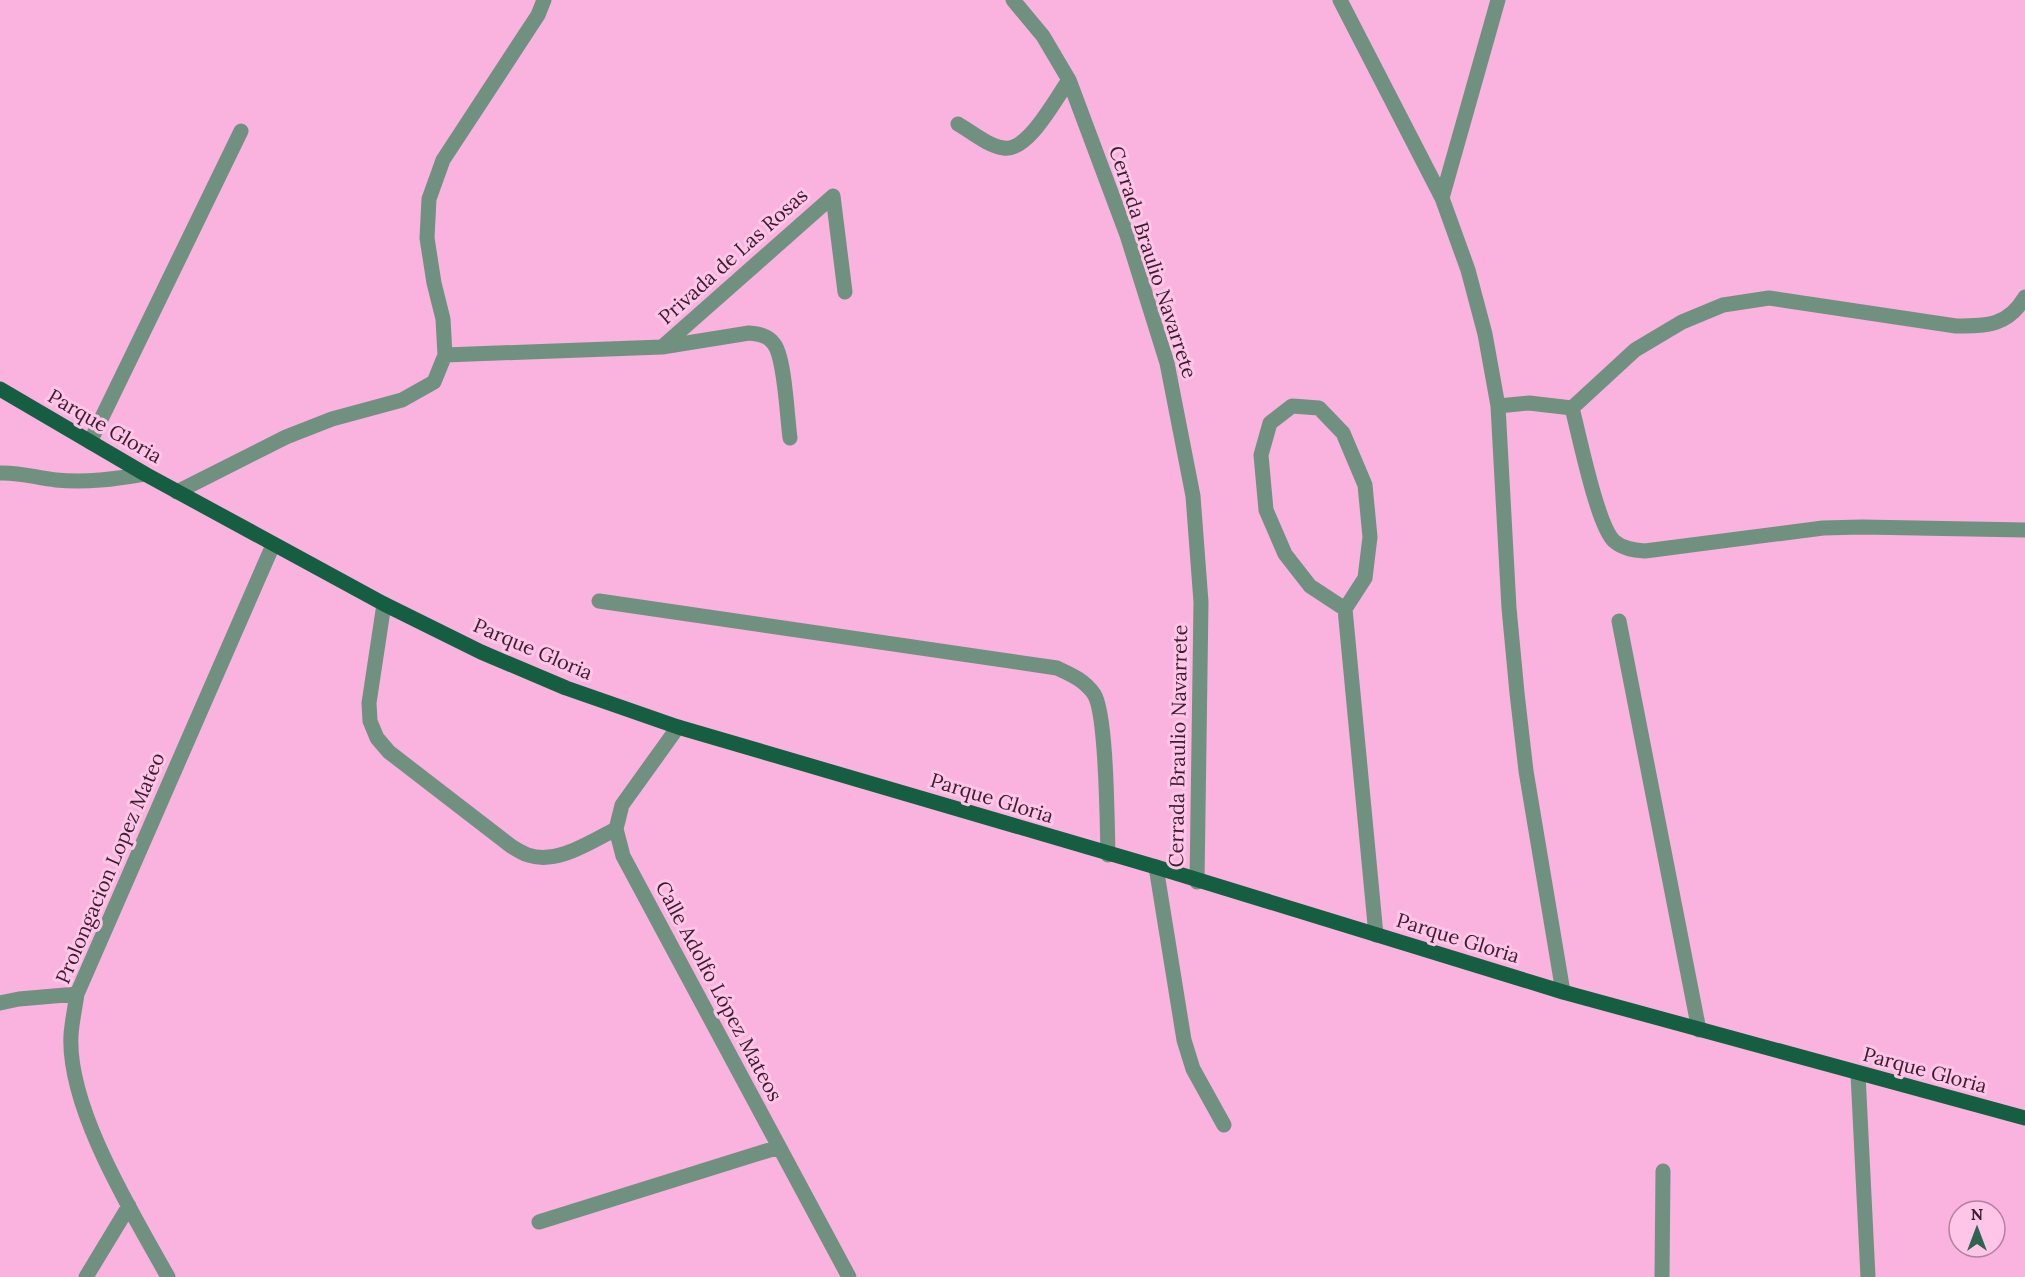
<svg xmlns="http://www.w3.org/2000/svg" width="2025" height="1277" font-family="Lora,serif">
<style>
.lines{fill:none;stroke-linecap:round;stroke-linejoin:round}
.minor{stroke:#709180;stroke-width:15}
.major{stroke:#165e42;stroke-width:15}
.labels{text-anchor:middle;stroke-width:6;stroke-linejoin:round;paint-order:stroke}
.street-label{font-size:20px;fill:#381d2e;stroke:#ffc5e8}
</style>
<rect width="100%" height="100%" fill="#fab2de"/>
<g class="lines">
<!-- minor -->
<path class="minor" d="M1013,0l30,36 26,44 58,155 40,128 26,133 8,106 -4,280
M1340,0l102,198 26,72 17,64 13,72 11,202 8,85 9,78 37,221
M958,124c14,8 30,22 46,24 24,4 52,-50 65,-68
M833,196l12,96
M1442,198l56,-198
M662,347l171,-151
M445,355l217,-8 87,-14c9,1 19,2 25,11 11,14 13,73 16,94
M1498,406l31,-3 43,5c7,26 25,117 42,133 9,8 20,9 31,10l178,-23 39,-1 163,3
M1572,408l63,-58 47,-28 41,-17 46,-7 187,28c31,0 52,0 69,-29
M90,442l151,-311
M0,473c19,-1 37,5 56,7 30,3 59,-1 89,-6
M177,492l109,-55 46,-18 70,-19 32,-18 11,-27 -2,-36 -9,-36 -7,-45 2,-39 14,-39 95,-145 6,-15
M599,601l458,67c15,7 27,12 37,26 13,20 13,130 14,161
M384,604l-15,99 1,18 7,17 12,14 122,94c5,3 11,7 17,9 29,10 62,-13 88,-26
M1345,609l-35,-23 -25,-32 -19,-44 -5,-55 9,-32 22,-17 27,2 24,25 22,52 5,52 -5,41 -20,31 31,326
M1619,621l80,409
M678,727l-56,78 -6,24 7,27 226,421
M1156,867l28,173 9,29 31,56
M0,1003l19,-4 58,-5
M1858,1074l10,203
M539,1222l240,-75
M86,1277l43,-71
M168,1277c-35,-63 -101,-169 -97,-242 1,-14 4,-27 6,-41l196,-449
M1662,1277l1,-106"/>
<!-- major -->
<path class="major" d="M0,389l145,85 239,130 97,48 85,36 112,39 478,140 407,125 462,126"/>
</g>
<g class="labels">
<!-- street labels -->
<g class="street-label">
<text transform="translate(733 256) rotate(-42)" y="7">Privada de Las Rosas</text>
<text transform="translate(1153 262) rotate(72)" y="7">Cerrada Braulio Navarrete</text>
<text transform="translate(105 426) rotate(30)" y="7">Parque Gloria</text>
<text transform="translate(533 649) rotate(23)" y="7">Parque Gloria</text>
<text transform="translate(1178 746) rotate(-89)" y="7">Cerrada Braulio Navarrete</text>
<text transform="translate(992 798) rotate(17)" y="7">Parque Gloria</text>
<text transform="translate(110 868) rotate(-67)" y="7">Prolongacion Lopez Mateo</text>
<text transform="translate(1458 938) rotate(17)" y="7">Parque Gloria</text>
<text transform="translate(719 991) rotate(62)" y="7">Calle Adolfo López Mateos</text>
<text transform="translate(1925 1070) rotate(15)" y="7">Parque Gloria</text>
</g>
</g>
<!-- north arrow -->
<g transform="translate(1977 1229)"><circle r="28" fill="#ffc5e8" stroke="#af829e" stroke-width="1.5"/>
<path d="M0-4.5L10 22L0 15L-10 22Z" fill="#2d644b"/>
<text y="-9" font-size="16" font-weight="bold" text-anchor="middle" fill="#381d2e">N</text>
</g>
</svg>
